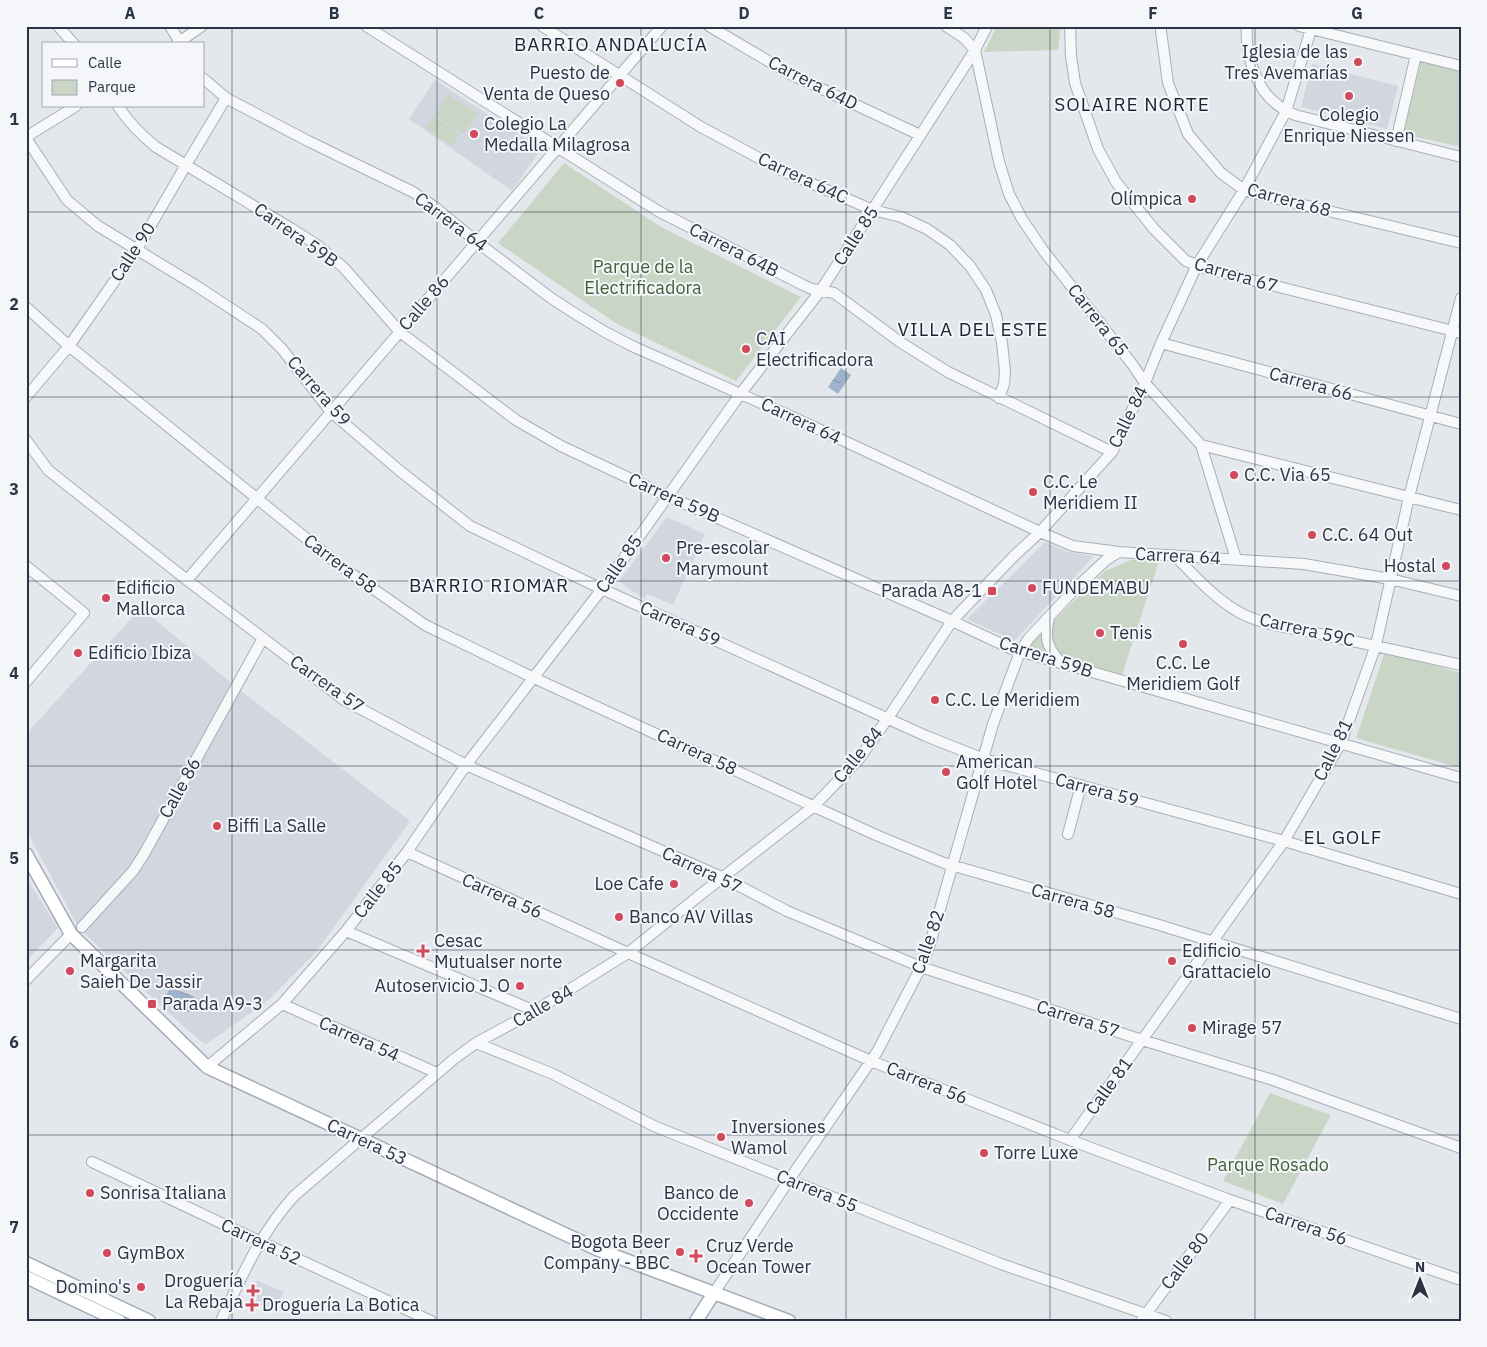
<svg xmlns="http://www.w3.org/2000/svg" width="1487" height="1347" font-family="'IBM Plex Sans',sans-serif">
<style>
.built{fill:#d2d6de}
.green{fill:#c9d6c5}
.water{fill:url(#water-ripples)}
.lines{fill:none;stroke-linecap:round;stroke-linejoin:round}
.minor-casing{stroke:#a9aeb7;stroke-width:12}
.major-casing{stroke:#a3abb8;stroke-width:15}
.minor{stroke:#f7f8fa;stroke-width:10}
.major{stroke:#fff;stroke-width:12}
.grid{fill:none;stroke:#2b3445;stroke-width:1;stroke-opacity:0.55}
.poi-dot{fill:#d1495b;stroke:#f4f6f9;stroke-width:2}
.labels{text-anchor:middle;stroke-width:4;stroke-linejoin:round;paint-order:stroke}
.poi-label{font-size:18px;fill:#2b3445;stroke:#f4f6f9;text-anchor:start}
.street-label{font-size:18px;fill:#2b3445;stroke:#f4f6f9}
.park-label{font-size:18px;fill:#3f6138;stroke:#f4f6f9}
.neighbourhood-label{font-size:19px;letter-spacing:1px;fill:#1d2536;stroke:#f4f6f9}
.neatline{fill:none;stroke:#2b3445;stroke-width:2}
.grid-label{font-size:16px;text-anchor:middle;font-weight:bold;fill:#2b3445}
</style>
<defs>
<pattern id="water-ripples" width="26" height="14" patternUnits="userSpaceOnUse" patternTransform="scale(1.25)"><rect width="26" height="14" fill="#9fb4cc"/><path d="M2 4q2-2 4 0t4 0M15 11q2-2 4 0t4 0" fill="none" stroke="#8293a7"/></pattern>
</defs>
<rect width="100%" height="100%" fill="#e4e7ec"/>
<!-- built -->
<path class="built" d="M1312,64l86,22 -11,43 -86,-22z
M435,80l106,69 -29,42 -103,-72z
M667,517l38,17 -32,71 -26,-11 -2,4 -5,-2 -21,-15z
M1045,542l22,10 27,4 -80,85 -47,-22z
M141,608l95,79 174,134 -94,131 -50,50 -61,43 -44,-39 -82,-78 -53,-98v-96z
M26,877l32,51 -32,33z
M256,1280l28,12 -10,19 -27,-12z"/>
<!-- green -->
<path class="green" d="M997,26h64l-3,24 -74,2z
M1422,58l39,10v79l-58,-13z
M448,95l29,18 -14,21 -28,-19z
M434,116l26,18 -8,12 -27,-18z
M564,163l97,64 140,70 -65,84 -119,-57 -119,-81z
M1160,558l-38,117 -95,-26 17,-19 61,-59 26,-11z
M1385,651l76,22v95l-105,-30z
M1270,1093l61,22 -48,89 -60,-23z"/>
<!-- water -->
<path class="water" d="M841,368l10,7 -13,19 -10,-7z
M170,987l25,10 -6,15 -25,-11z"/>
<g class="lines">
<defs>
<path id="minor" d="M58,26l16,18
M170,26l11,18
M366,26l292,185 145,74 9,4 22,4 66,49 48,30 164,80
M542,26l159,101 84,45 88,38 28,7 26,12 23,16 20,21 16,24 10,25 6,28 3,28 -1,13 -5,14
M709,26l81,48 130,61
M946,26l18,12 11,12 24,112 10,32 13,25 21,31 89,114 13,19 56,62 260,65
M1070,26l1,30 4,27 23,66 18,33 38,47 32,32 22,8 253,64
M1161,26v5l7,52 20,51 33,39 23,17 10,3 207,50
M1247,26c-2,22 5,47 17,65 7,10 20,19 31,24l166,42
M1299,26l162,40
M176,44l26,-18
M204,79l22,19 80,42 107,52 23,16 41,34 74,56 23,15 31,19 27,14 154,68 254,118 33,14 46,6 185,12 86,15 71,17
M118,106c11,17 23,29 38,41l136,82 25,16 27,23 56,64 116,88 45,26 106,50 285,125 60,28 449,129
M26,137l50,-31
M26,138l41,62 31,26 97,59 67,44 20,20 49,63 69,59 70,55 132,63 324,147 58,23 300,82 177,53
M1396,141l20,-86
M26,307l43,39 270,219 86,60 109,53 342,157 68,28 212,61 305,95
M1161,343l300,81
M26,397l43,-51 68,-97 49,-84 40,-67
M26,440l22,30 139,110 157,120 122,65 256,112 65,34 134,56 221,73 131,40 188,68
M1201,445l35,114
M1174,555c20,20 39,42 63,56 21,13 53,17 78,22 48,10 97,21 146,32
M26,566l58,47 -58,69
M187,580l475,-554
M1049,618c-5,20 -2,29 11,44
M1068,834l13,-49
M407,852l221,101 243,108 199,79 160,60 231,80
M82,927l51,-56 11,-17 119,-216
M346,931l189,80
M26,980l45,-46
M282,1004l155,69
M476,1043l77,31 103,53 345,137 165,57
M207,1067l75,-63 64,-73 61,-79 59,-87 136,-176 139,-196 80,-103 154,-240 12,-24
M1070,1140l103,-143 111,-156 57,-98 35,-98 33,-148 52,-199
M92,1162l167,79 172,80
M714,1293l75,-113 88,-128 44,-85 9,-23 63,-220 27,-72 9,-14 47,-50 30,-28 13,-8
M221,1321c21,-46 39,-87 73,-125l160,-137 22,-16 59,-32 93,-58 72,-58 114,-89 45,-47 29,-41 64,-97 63,-66 25,-23 72,-80 33,-69 16,-40 36,-78 47,-75 42,-79 26,-85
M1141,1321l89,-121"/>
<path id="major" d="M26,854l45,80 136,133 392,183 190,71
M26,1263l123,58
M26,1277l93,44
M696,1321l18,-28"/>
</defs>
<!-- minor casing -->
<use href="#minor" class="minor-casing"/>
<!-- major casing -->
<use href="#major" class="major-casing"/>
<!-- minor -->
<use href="#minor" class="minor"/>
<!-- major -->
<use href="#major" class="major"/>
</g>
<!-- grid -->
<path class="grid" d="M232,26v1295M437,26v1295M641,26v1295M846,26v1295M1050,26v1295M1255,26v1295M26,212h1435M26,397h1435M26,581h1435M26,766h1435M26,950h1435M26,1135h1435"/>
<!-- markers -->
<g class="poi-dot">
<circle cx="1358" cy="62" r="5"/>
<circle cx="620" cy="83" r="5"/>
<circle cx="1349" cy="96" r="5"/>
<circle cx="474" cy="134" r="5"/>
<circle cx="1192" cy="199" r="5"/>
<circle cx="746" cy="349" r="5"/>
<circle cx="1234" cy="475" r="5"/>
<circle cx="1033" cy="492" r="5"/>
<circle cx="1312" cy="535" r="5"/>
<circle cx="666" cy="558" r="5"/>
<circle cx="1446" cy="566" r="5"/>
<circle cx="1032" cy="588" r="5"/>
<rect x="987" y="586" width="10" height="10" rx="2.5"/>
<circle cx="106" cy="598" r="5"/>
<circle cx="1100" cy="633" r="5"/>
<circle cx="1183" cy="644" r="5"/>
<circle cx="78" cy="653" r="5"/>
<circle cx="935" cy="700" r="5"/>
<circle cx="946" cy="772" r="5"/>
<circle cx="217" cy="826" r="5"/>
<circle cx="674" cy="884" r="5"/>
<circle cx="619" cy="917" r="5"/>
<path d="M420.5 943.5h5v5h5v5h-5v5h-5v-5h-5v-5h5z"/>
<circle cx="1172" cy="961" r="5"/>
<circle cx="70" cy="971" r="5"/>
<circle cx="520" cy="986" r="5"/>
<rect x="147" y="999" width="10" height="10" rx="2.5"/>
<circle cx="1192" cy="1028" r="5"/>
<circle cx="721" cy="1137" r="5"/>
<circle cx="984" cy="1153" r="5"/>
<circle cx="90" cy="1193" r="5"/>
<circle cx="749" cy="1203" r="5"/>
<circle cx="680" cy="1252" r="5"/>
<circle cx="107" cy="1253" r="5"/>
<path d="M693.5 1248.5h5v5h5v5h-5v5h-5v-5h-5v-5h5z"/>
<circle cx="141" cy="1287" r="5"/>
<path d="M250.5 1283.5h5v5h5v5h-5v5h-5v-5h-5v-5h5z"/>
<path d="M249.5 1297.5h5v5h5v5h-5v5h-5v-5h-5v-5h5z"/>
</g>
<g class="labels">
<!-- poi labels -->
<g class="poi-label">
<text x="1348" y="58" text-anchor="end">Iglesia de las<tspan x="1348" dy="21">Tres Avemarías</tspan></text>
<text x="610" y="79" text-anchor="end">Puesto de<tspan x="610" dy="21">Venta de Queso</tspan></text>
<text x="1349" y="121" text-anchor="middle">Colegio<tspan x="1349" dy="21">Enrique Niessen</tspan></text>
<text x="484" y="130">Colegio La<tspan x="484" dy="21">Medalla Milagrosa</tspan></text>
<text x="1182" y="205" text-anchor="end">Olímpica</text>
<text x="756" y="345">CAI<tspan x="756" dy="21">Electrificadora</tspan></text>
<text x="1244" y="481">C.C. Via 65</text>
<text x="1043" y="488">C.C. Le<tspan x="1043" dy="21">Meridiem II</tspan></text>
<text x="1322" y="541">C.C. 64 Out</text>
<text x="676" y="554">Pre-escolar<tspan x="676" dy="21">Marymount</tspan></text>
<text x="1436" y="572" text-anchor="end">Hostal</text>
<text x="116" y="594">Edificio<tspan x="116" dy="21">Mallorca</tspan></text>
<text x="1042" y="594">FUNDEMABU</text>
<text x="982" y="597" text-anchor="end">Parada A8-1</text>
<text x="1110" y="639">Tenis</text>
<text x="88" y="659">Edificio Ibiza</text>
<text x="1183" y="669" text-anchor="middle">C.C. Le<tspan x="1183" dy="21">Meridiem Golf</tspan></text>
<text x="945" y="706">C.C. Le Meridiem</text>
<text x="956" y="768">American<tspan x="956" dy="21">Golf Hotel</tspan></text>
<text x="227" y="832">Biffi La Salle</text>
<text x="664" y="890" text-anchor="end">Loe Cafe</text>
<text x="629" y="923">Banco AV Villas</text>
<text x="434" y="947">Cesac<tspan x="434" dy="21">Mutualser norte</tspan></text>
<text x="1182" y="957">Edificio<tspan x="1182" dy="21">Grattacielo</tspan></text>
<text x="80" y="967">Margarita<tspan x="80" dy="21">Saieh De Jassir</tspan></text>
<text x="510" y="992" text-anchor="end">Autoservicio J. O</text>
<text x="162" y="1010">Parada A9-3</text>
<text x="1202" y="1034">Mirage 57</text>
<text x="731" y="1133">Inversiones<tspan x="731" dy="21">Wamol</tspan></text>
<text x="994" y="1159">Torre Luxe</text>
<text x="100" y="1199">Sonrisa Italiana</text>
<text x="739" y="1199" text-anchor="end">Banco de<tspan x="739" dy="21">Occidente</tspan></text>
<text x="670" y="1248" text-anchor="end">Bogota Beer<tspan x="670" dy="21">Company - BBC</tspan></text>
<text x="706" y="1252">Cruz Verde<tspan x="706" dy="21">Ocean Tower</tspan></text>
<text x="117" y="1259">GymBox</text>
<text x="243" y="1287" text-anchor="end">Droguería<tspan x="243" dy="21">La Rebaja</tspan></text>
<text x="131" y="1293" text-anchor="end">Domino's</text>
<text x="262" y="1311">Droguería La Botica</text>
</g>
<!-- street labels -->
<g class="street-label">
<text transform="translate(813 83) rotate(27)" y="6">Carrera 64D</text>
<text transform="translate(803 178) rotate(25)" y="6">Carrera 64C</text>
<text transform="translate(1289 200) rotate(15)" y="6">Carrera 68</text>
<text transform="translate(451 222) rotate(37)" y="6">Carrera 64</text>
<text transform="translate(296 235) rotate(35)" y="6">Carrera 59B</text>
<text transform="translate(856 236) rotate(-57)" y="6">Calle 85</text>
<text transform="translate(734 250) rotate(27)" y="6">Carrera 64B</text>
<text transform="translate(133 252) rotate(-57)" y="6">Calle 90</text>
<text transform="translate(1236 275) rotate(16)" y="6">Carrera 67</text>
<text transform="translate(424 303) rotate(-49)" y="6">Calle 86</text>
<text transform="translate(1098 320) rotate(52)" y="6">Carrera 65</text>
<text transform="translate(1311 384) rotate(15)" y="6">Carrera 66</text>
<text transform="translate(319 391) rotate(49)" y="6">Carrera 59</text>
<text transform="translate(1128 417) rotate(-64)" y="6">Calle 84</text>
<text transform="translate(801 421) rotate(25)" y="6">Carrera 64</text>
<text transform="translate(674 498) rotate(24)" y="6">Carrera 59B</text>
<text transform="translate(1178 556) rotate(3)" y="6">Carrera 64</text>
<text transform="translate(340 564) rotate(37)" y="6">Carrera 58</text>
<text transform="translate(619 564) rotate(-55)" y="6">Calle 85</text>
<text transform="translate(680 624) rotate(24)" y="6">Carrera 59</text>
<text transform="translate(1307 630) rotate(13)" y="6">Carrera 59C</text>
<text transform="translate(1046 657) rotate(18)" y="6">Carrera 59B</text>
<text transform="translate(327 684) rotate(35)" y="6">Carrera 57</text>
<text transform="translate(1333 750) rotate(-64)" y="6">Calle 81</text>
<text transform="translate(697 752) rotate(25)" y="6">Carrera 58</text>
<text transform="translate(858 755) rotate(-51)" y="6">Calle 84</text>
<text transform="translate(180 788) rotate(-61)" y="6">Calle 86</text>
<text transform="translate(1097 790) rotate(15)" y="6">Carrera 59</text>
<text transform="translate(702 870) rotate(25)" y="6">Carrera 57</text>
<text transform="translate(378 890) rotate(-52)" y="6">Calle 85</text>
<text transform="translate(502 896) rotate(24)" y="6">Carrera 56</text>
<text transform="translate(1073 901) rotate(16)" y="6">Carrera 58</text>
<text transform="translate(928 942) rotate(-71)" y="6">Calle 82</text>
<text transform="translate(543 1006) rotate(-30)" y="6">Calle 84</text>
<text transform="translate(1078 1019) rotate(18)" y="6">Carrera 57</text>
<text transform="translate(359 1039) rotate(24)" y="6">Carrera 54</text>
<text transform="translate(927 1083) rotate(22)" y="6">Carrera 56</text>
<text transform="translate(1109 1086) rotate(-54)" y="6">Calle 81</text>
<text transform="translate(367 1142) rotate(25)" y="6">Carrera 53</text>
<text transform="translate(817 1191) rotate(22)" y="6">Carrera 55</text>
<text transform="translate(1306 1226) rotate(19)" y="6">Carrera 56</text>
<text transform="translate(261 1242) rotate(25)" y="6">Carrera 52</text>
<text transform="translate(1185 1261) rotate(-53)" y="6">Calle 80</text>
</g>
<!-- park labels -->
<g class="park-label">
<text x="643" y="273">Parque de la<tspan x="643" dy="21">Electrificadora</tspan></text>
<text x="1268" y="1171">Parque Rosado</text>
</g>
<!-- neighbourhood labels -->
<g class="neighbourhood-label">
<text x="611" y="51">BARRIO ANDALUCÍA</text>
<text x="1132" y="111">SOLAIRE NORTE</text>
<text x="973" y="336">VILLA DEL ESTE</text>
<text x="489" y="592">BARRIO RIOMAR</text>
<text x="1343" y="844">EL GOLF</text>
</g>
</g>
<!-- border -->
<rect width="1487" height="1347" fill="none" stroke="#f4f6f9" stroke-width="55"/>
<!-- legend -->
<rect x="42" y="42" width="162" height="65" fill="#f4f6f9" stroke="#a4a8b1"/>
<rect x="52" y="59" width="25" height="8" fill="#ffffff" stroke="#a4a8b1"/>
<text x="88" y="68" font-size="15" fill="#2b3445">Calle</text>
<rect x="52" y="80" width="25" height="15" fill="#c9d6c5" stroke="#a4a8b1"/>
<text x="88" y="92" font-size="15" fill="#2b3445">Parque</text>
<!-- north arrow -->
<g transform="translate(1420 1280)" stroke="#f4f6f9" stroke-width="4" paint-order="stroke">
<path d="M0-4L9 19L0 12L-9 19Z" fill="#2b3445"/>
<text y="-8" font-size="14" font-weight="bold" text-anchor="middle" fill="#2b3445">N</text>
</g>
<rect x="28" y="28" width="1432" height="1292" class="neatline"/>
<g class="grid-label">
<text x="130" y="19">A</text>
<text x="334" y="19">B</text>
<text x="539" y="19">C</text>
<text x="744" y="19">D</text>
<text x="948" y="19">E</text>
<text x="1153" y="19">F</text>
<text x="1357" y="19">G</text>
<text x="14" y="125">1</text>
<text x="14" y="310">2</text>
<text x="14" y="495">3</text>
<text x="14" y="679">4</text>
<text x="14" y="864">5</text>
<text x="14" y="1048">6</text>
<text x="14" y="1233">7</text>
</g>
</svg>
